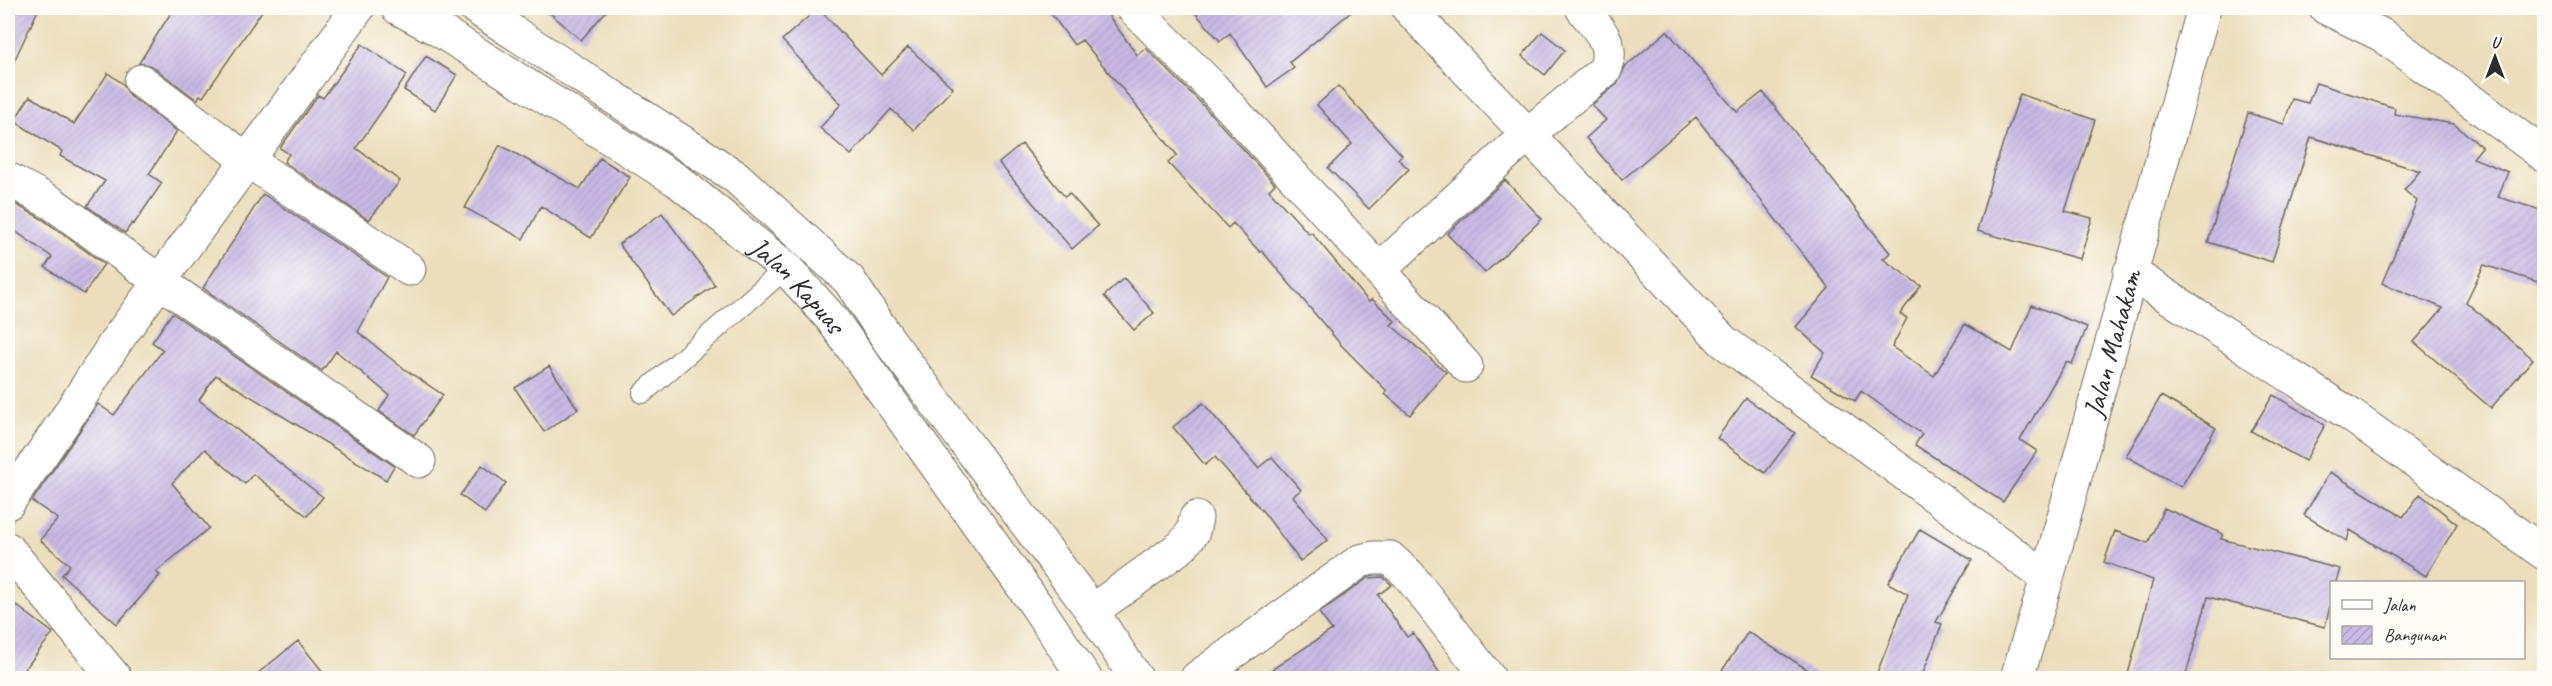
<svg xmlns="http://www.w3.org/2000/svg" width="2552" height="686" font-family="Caveat,sans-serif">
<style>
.building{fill:url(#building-hatch)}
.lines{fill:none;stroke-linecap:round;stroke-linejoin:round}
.service-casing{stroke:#6f6a5e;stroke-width:22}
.minor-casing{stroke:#6f6a5e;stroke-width:35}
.tertiary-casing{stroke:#6f6a5e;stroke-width:35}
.service{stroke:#fff;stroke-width:20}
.minor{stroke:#fff;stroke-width:33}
.tertiary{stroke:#fff;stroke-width:33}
.labels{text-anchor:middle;stroke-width:6;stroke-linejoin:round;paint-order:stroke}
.street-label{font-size:28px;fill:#2b2b2b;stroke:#fdfcf7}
</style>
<defs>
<pattern id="building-hatch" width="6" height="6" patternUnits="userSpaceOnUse" patternTransform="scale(1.5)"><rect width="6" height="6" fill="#c8b9e5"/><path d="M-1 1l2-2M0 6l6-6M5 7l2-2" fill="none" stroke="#ac9fc5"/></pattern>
</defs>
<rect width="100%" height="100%" fill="#fdfcf7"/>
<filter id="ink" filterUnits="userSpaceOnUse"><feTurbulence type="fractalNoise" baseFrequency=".0167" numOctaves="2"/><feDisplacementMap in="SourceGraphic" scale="12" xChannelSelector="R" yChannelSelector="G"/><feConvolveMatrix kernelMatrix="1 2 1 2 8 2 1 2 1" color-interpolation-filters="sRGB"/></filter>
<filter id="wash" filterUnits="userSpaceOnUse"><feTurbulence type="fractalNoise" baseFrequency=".008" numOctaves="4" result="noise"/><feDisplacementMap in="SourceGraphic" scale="24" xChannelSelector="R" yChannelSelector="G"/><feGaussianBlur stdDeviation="1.35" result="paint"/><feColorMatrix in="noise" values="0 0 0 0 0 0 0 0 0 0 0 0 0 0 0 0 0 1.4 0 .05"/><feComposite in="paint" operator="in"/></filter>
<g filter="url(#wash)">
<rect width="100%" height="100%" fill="#ecdebc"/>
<g id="blocks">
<!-- building -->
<path class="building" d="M8,8h31l-31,66z
M174,8h90l-61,89 -3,-2 -3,5 -45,-34 -13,-3z
M544,8h65l-28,32z
M818,8l63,67 27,-28 45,41 -39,42 -23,-21 -40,46 -31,-27 21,-24 -59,-64z
M1047,8h56l34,47 9,-7 53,53 76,83 -6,6 40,44 2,-2 58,70 3,-3 23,22 -4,4 55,47 -36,43 -25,-21 2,-3 -45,-45 -80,-95 -2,1 -27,-29 -5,5 -60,-65 9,-8 -95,-115 -8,5z
M1191,8h165l-66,54 4,6 -27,19 -37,-54 -10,8z
M1667,31l70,81 26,-20 127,161 -7,6 38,27 -21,28 7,4 -15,29 42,29 31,-52 47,28 20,-47 55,22 -15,37 -6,-2 -46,78 17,11 -34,51 -88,-57 7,-11 -61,-43 -6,10 -44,-26 14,-22 -29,-26 33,-39 -133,-171 -74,63 -36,-42 20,-18 -14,-15 25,-21 8,-17z
M1542,32l23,18 -20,25 -23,-19z
M362,44l45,31 -51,73 44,33 -31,39 -85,-58 5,-8 -9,-6 38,-53 5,3z
M426,56l31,19 -22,35 -31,-20z
M108,73l15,11 7,12 47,35 -28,43 13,9 -28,41 -2,-1 -7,10 -38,-27 18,-25 -45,-25 2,-5 -48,-30 16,-25 44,28z
M2316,83l79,25 -1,6 60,10 28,23 -9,11 35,14 -10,25 46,14v73l-60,-19 -18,37 67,57 -42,49 -77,-66 29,-34 -61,-25 35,-82 -13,-11 16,-19 -109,-34 -39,125 -64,-20 40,-129 36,11 8,-25 16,4z
M1338,86l64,69 -4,4 11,10 -40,40 -41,-41 24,-24 -35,-39z
M2020,94l75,26 -30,91 27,7 -12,41 -103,-28 17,-61z
M1022,144l43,53 4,-4 29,33 -26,23 -73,-86z
M500,145l80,44 20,-31 30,19 -39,61 -50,-32 -18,33 -58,-31z
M1505,180l37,39 -57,54 -38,-39z
M263,194l124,83 -29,55 42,34 43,29 -29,40 -35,-24 10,-16 -53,-44 -14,20 -119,-83z
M8,200l34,19 62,45 -20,30 -39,-27 7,-10 -44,-31z
M662,213l53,72 -44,31 -52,-72z
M1124,278l30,35 -20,17 -30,-34z
M172,313l222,153 -8,14 -170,-105 -17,25 124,97 -16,19 -54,-42 -8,10 -40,-35 -33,34 37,45 -53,44 4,3 -43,49 -55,-49 8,-10 -30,-25 18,-21 -26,-18 66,-97 16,11 49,-65 -11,-8z
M549,366l29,43 -34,23 -29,-44z
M2273,395l52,30 -20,36 -54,-30z
M2161,396l55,32 -35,59 -55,-31z
M1746,398l49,35 -30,40 -48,-35z
M1203,403l55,65 14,-11 29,33 -8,6 35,44 -28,21 -35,-47 -50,-57 -10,8 -32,-38z
M482,465l24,18 -21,30 -25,-18z
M2330,472l73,45 17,-23 37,30 -31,52 -76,-46 -3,11 -43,-26z
M2164,508l59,26 -2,5 119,30 -4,13h-5v20l-6,25 -117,-30 -23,81h-58l26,-98 -49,-18 11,-31 33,12z
M1920,529l52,31 -36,62 6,2 -21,54h-46l33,-84 -20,-11z
M1383,577l9,8 -14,10 29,42 6,-4 30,45h-184l73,-48 -13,-17 49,-35z
M8,599l45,34 -35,45h-10z
M1748,632l73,46h-104z
M298,641l30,37h-76z"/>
</g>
</g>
<g filter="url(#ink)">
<use href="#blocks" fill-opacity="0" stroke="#6f6a5e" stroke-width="1.5"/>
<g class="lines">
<defs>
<path id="service" d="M643,393l143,-125"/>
<path id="minor" d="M1133,8l80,80 166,182 148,-135 78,-65c11,-27 -8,-42 -23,-62
M1408,8l315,333 324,237
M2326,8l56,27 162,120
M141,81l106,79 162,109
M8,179l44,24 107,78 260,180
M1379,270l87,96
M2130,272l219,142 195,139
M8,503l60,-87 49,-76 241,-332
M8,549l107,129
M1092,611l90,-65 11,-14 3,-14
M1197,678l163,-117 13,-3h17l18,16 81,104"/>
<g id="tertiary">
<path id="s1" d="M398,8l41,22 239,151 108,87 45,50 205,287 49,73"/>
<path d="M476,8l260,169 113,103 39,59 204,272 44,67"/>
<path id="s2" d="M2017,678l30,-100 157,-570"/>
</g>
</defs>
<!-- service casing -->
<use href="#service" class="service-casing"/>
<!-- minor casing -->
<use href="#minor" class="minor-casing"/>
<!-- tertiary casing -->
<use href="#tertiary" class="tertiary-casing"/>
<!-- service -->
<use href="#service" class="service"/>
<!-- minor -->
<use href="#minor" class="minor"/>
<!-- tertiary -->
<use href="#tertiary" class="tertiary"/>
</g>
</g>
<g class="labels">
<!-- street labels -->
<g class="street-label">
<text dy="10" stroke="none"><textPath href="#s1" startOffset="488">Jalan Kapuas</textPath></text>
<text dy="10" stroke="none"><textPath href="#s2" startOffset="348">Jalan Mahakam</textPath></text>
</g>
</g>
<!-- margin -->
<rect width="2552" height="686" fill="none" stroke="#fdfcf7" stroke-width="30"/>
<!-- legend -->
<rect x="2330" y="581" width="195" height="78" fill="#fdfcf7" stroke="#a9a8a5" stroke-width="1.5"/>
<rect x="2342" y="600" width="30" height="9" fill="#ffffff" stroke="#a9a8a5" stroke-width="1.5"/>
<text x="2384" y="611" font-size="18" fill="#2b2b2b">Jalan</text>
<rect x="2342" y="626" width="30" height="18" fill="url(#building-hatch)" stroke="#a9a8a5" stroke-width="1.5"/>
<text x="2384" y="641" font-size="18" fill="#2b2b2b">Bangunan</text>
<!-- north arrow -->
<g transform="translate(2495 57)" stroke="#fdfcf7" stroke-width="4.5" paint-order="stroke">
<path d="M0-4.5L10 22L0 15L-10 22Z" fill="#2b2b2b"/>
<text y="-9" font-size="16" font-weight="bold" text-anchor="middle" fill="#2b2b2b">U</text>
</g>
</svg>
